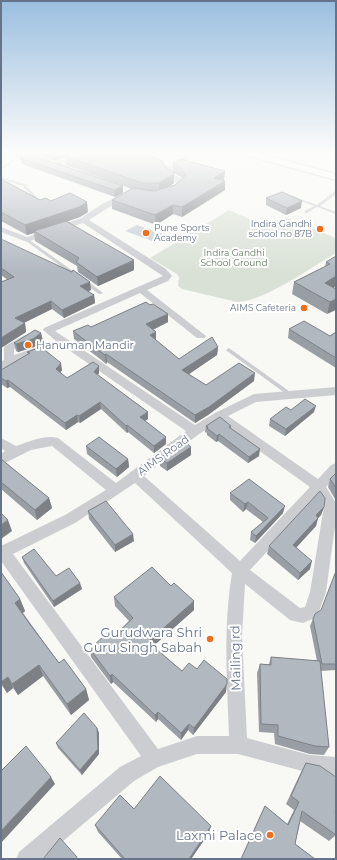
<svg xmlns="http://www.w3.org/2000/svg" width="337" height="860" font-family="Montserrat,sans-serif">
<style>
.green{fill:#d9e1d6}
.water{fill:#c6ced5}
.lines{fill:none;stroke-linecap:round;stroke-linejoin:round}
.secondary-casing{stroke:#bcc0c6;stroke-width:2}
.primary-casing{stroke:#bbbec3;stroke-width:2}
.lane{fill:#cbcdd1;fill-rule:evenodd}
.street{fill:#cbcdd1;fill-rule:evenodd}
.secondary{fill:#fff;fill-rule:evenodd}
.primary{fill:#fff;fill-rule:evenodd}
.wall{fill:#999ea5;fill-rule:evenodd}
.shaded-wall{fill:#7d8186}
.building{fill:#b2b8c0;stroke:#7d8186}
.poi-dot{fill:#f36e1b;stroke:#fff;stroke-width:1.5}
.labels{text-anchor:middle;stroke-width:4;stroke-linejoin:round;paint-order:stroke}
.far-poi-label{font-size:9px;fill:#657489;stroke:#fff;text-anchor:end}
.far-park-label{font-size:9px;fill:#627a60;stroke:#fff}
.poi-label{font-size:11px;fill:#657489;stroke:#fff;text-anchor:start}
.street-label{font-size:11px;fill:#657489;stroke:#fff}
.near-poi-label{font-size:13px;fill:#657489;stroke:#fff;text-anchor:end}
.near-street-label{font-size:13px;fill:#657489;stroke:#fff}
</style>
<rect width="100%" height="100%" fill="#f8f9f5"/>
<!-- green -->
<path class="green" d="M229,210l34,15 24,-7 49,20v15c-26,15 -71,48 -99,49l-55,-13 -4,-3 1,-9 -2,-3 -27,-16z"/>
<!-- water -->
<path class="water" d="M137,225l29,10 -11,7 -30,-11z"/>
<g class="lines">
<defs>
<path id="secondary" d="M239,152h15l82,22v6l-96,-26z"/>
<path id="primary" d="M11,152h12l-18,14 -4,1v-8z"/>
</defs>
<!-- secondary casing -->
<use href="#secondary" class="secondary-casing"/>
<!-- primary casing -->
<use href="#primary" class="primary-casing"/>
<!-- lane -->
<path class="lane" d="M276,152h6l18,5 -2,1z
M1,177l24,7 15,17 -3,1 -14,-16 -22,-7z
M335,191h1v3l-16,12 16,6v2l-19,-7 -10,6h-2v-2l9,-5 -24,-9 3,-1 24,9z
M26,239h2l49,35v1h-4l-47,-34z
M82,280h4l17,13 -2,1h-2l-17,-12z
M229,348l64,46 1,1 -1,1h-4l-62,-45 -1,-1z"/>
<!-- street -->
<path class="street" d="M8,152h11l36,11 22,-11 6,1 -27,14z
M186,152h6l-5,10 -16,8 -1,2 10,6 4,6c-4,5 -9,11 -17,10v-4l9,-6 -1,-4 -8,-4 -3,-4 1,-3 -17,-8 3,-2 19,7 12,-6z
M123,194h3l4,2 -22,12 -19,12 77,49 6,7 -4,5 -21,9 59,46 -1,2h-8l-57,-45 -85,38 140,94 20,-12 39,-19 82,-7v8l-80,7 -28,14 90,63 13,-14 5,-2v13l-10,11 10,16v16l-10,73 -9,25 -14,6 -13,-3 -45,-36 -3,52 5,102 63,17 26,2v18l-26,-2 -72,-19h-41l-39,13 -24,14 -92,78h-26l3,-7 101,-85 21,-11 -140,-195v-15l64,-31 41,-25 -54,-44 -21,4 -30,15v-11l4,-3 -4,-3v-10l15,8c12,-4 30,-12 42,-8l58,45 70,-52 -123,-85 -42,14 -20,9v-7l3,-2v-12l1,-2 20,-11h8l1,2 -1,2 -19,10v6l42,-14 -13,-11 1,-2 119,-52 -80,-53 -56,19 -26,-10v-5l26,10 54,-19 21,-14zM219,422l91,65 -70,74 -96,-85 55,-42zM135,483l97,90c-9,54 -5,108 -3,163h-32l-39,13 -145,-195 62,-31zM318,496l6,10 -14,86 -5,15 -5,1 -50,-38z"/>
<!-- secondary -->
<use href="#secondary" class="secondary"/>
<!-- primary -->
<use href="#primary" class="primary"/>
</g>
<!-- wall -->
<path class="wall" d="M28,152h100l35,13 3,3 7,4v-9l52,18v9l-43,27 -9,-3 -17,11 -44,-16v-9l20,-11 -66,-24 -1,-8 -10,4zM174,173l7,4 1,1 -7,7 -6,2 5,-4z
M328,152h8v2z
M29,154l94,39 -8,4 -93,-33 -2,-6z
M1,179l39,21 11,1 37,11 -8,5 -13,4 67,49 -36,16 -20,-14 -1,-6 -42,-25 -1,-8 -7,2 -26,-14z
M266,198l35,10 -15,7 -20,-10z
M1,239l90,51 -3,1 6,4 1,8 -31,15 -12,-9 -28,14h1l1,9 -25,16v-66l7,-2 -7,-5z
M336,256v30l-3,2 3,1 -9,25 -35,-20 2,-12 31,-15 1,-5z
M150,305l18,9v8l-15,8 3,11 23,18 39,-12 -1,8 -29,19 18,11 48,-4 -46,34 -13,8 -88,-61 -1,2 -6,-5 -26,-20 -1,-8 18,-4z
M289,329l41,7 6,-4v36l-48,-30z
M41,333l2,8 -9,6 -16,5 -2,-1 -2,-8z
M27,352l35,18 -2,3 7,5 32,-12v7l-1,2 50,37v7l-3,2 21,16v7l-12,9 -26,-21 -1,1 -26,-24 -21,14 -2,-1 -12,8 -56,-43 -3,1 -6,-4v-14l27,-16z
M314,412l-29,24 -16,-10 1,-7z
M206,426h25v2l28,28 -11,7 -30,-22 -2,1 -9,-7v-2l-2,-1z
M86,446l42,13 1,8 -12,10 -30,-23z
M191,447v8l-24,16 -7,-5v-8z
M1,459l48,39 3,10 -15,12 -36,-31z
M336,473v25l-1,1 -7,-12 2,-8z
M230,493l53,20 -28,30 -5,-3 1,-8 12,-10 -17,-13 -3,3 -13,-12z
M324,507l-3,8 -3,3 -2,8 -20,22 14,21 -12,11 -31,-26 2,-8z
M88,511l46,30 -19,11 -26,-33z
M22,557l34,19 26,13 -28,18 -30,-44z
M336,571v99l-15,1 8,76 -5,8 -14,-1 -35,-10 -1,-11 -15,-1 -2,-59 3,-9h9l2,-7 46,4 -7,-35 5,-12 6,-3z
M1,572l19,27 5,12 -2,2 36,50 27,26 3,11 -18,15 -28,-39 -25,19 -5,-7 -6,5 -6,-9z
M114,597l80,13 -41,36 29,25 15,-2 29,23 -33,43 -5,-5 -7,10 -23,-21 -2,3 -43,-40 -2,2 -20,-27 -1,-8 24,-13 15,-15 -14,-15z
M97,728l2,5v21l-17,21 -24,-27 -2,-5z
M306,763l29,50 1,22 -7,6 -29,-20 -5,23 20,15h-74l20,-45 4,-8 22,18 7,-14 -8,-6 15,-32z
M134,809l75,24 -18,26h-69l-24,-27 -3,-7z"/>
<!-- shaded-wall -->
<path class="shaded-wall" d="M55,152h19l-19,9 -1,-8z
M225,171l-1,9 -10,-2z
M174,174v9l-15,9v-9z
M225,181v9l-43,27v-10z
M123,186v7l-8,4 -1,-7z
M302,201l-1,7 -15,7 1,-7z
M87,202l1,10 -8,5 -44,15 -2,-1v2l-7,2 -2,-10z
M173,205v9l-17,11 -1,-10z
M134,260v10l-36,16 -1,-9z
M336,276v10l-14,9 3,-12z
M90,282l1,8 -10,4 -1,-8z
M94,295l1,8 -31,15 -2,-8z
M336,299v11l-9,4 3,-12z
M51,301l1,8 -35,17 -2,-8z
M168,314v8l-22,11v-9z
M25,323l1,9 -25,16v-10z
M156,332v8l-6,-5z
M41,333l2,8 -9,6 -16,5 -2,-8z
M218,347l-1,8 -35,24v-9z
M106,354l1,8 -1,2 -1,-9z
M61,363l1,7 -4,6 -2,-7z
M99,366v7l-4,6 -1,-7z
M255,373l-1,8 -46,34 -13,8v-8z
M8,380l2,7 -3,1 -1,-7z
M100,402l1,7 -21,14 -1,-7z
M316,406l-2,6 -29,24 1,-7z
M148,412v7l-8,5v-7z
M77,415l1,7 -12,8 -1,-7z
M127,425l1,7 -1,1 -1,-7z
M219,434l-1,7 -2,1 1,-6z
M166,437v7l-12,9v-7z
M191,447v8l-24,16v-8z
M260,449l-1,7 -11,7 1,-6z
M128,459l1,8 -12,10 -1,-8z
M49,498l3,10 -15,12 -2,-10z
M248,502l-2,7 -3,3 2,-8z
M285,506l-2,7 -28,30 1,-7z
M324,507l-3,8 -7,8 4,-5 -2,8 -25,27 2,-8 23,-30z
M8,520l4,11 -11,8v-14z
M133,534l1,7 -19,11v-7z
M312,561l-2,8 -12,11 2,-7z
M80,583l2,6 -28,18 -1,-6z
M20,599l5,12 -5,4 -5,-12z
M194,601v9l-45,40 -1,-8z
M39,665l4,11 -25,19 -6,-11z
M112,674l1,8 -2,2 -1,-8z
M8,677l5,11 -6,5 -6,-11z
M227,684l-1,8 -33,43 1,-7z
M86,689l3,11 -18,15 -4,-11z
M158,712v7l-2,3 -1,-7z
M189,724l-1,6 -7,10v-7z
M97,728l2,5v21l-17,21 -2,-5z
M51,777l4,7 -54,59v-12z
M211,826l-2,7 -18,26h-2z"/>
<!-- building -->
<path class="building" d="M73,152h56l15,5 3,-2 16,6v3l3,4 8,4v2l-15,9h-17l-77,-27z
M29,154l94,32 -9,4 -94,-32z
M181,159l44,12 -11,7 11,3 -43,26 -9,-2 -18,10 -43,-15 21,-12 21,3 21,-6 11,-10 -5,-7 -8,-5z
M1,179l39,21 6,-2 5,3 19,-8 17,9 -8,5 -54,18 -24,-13z
M282,192l20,9 -15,7 -21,-10z
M66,221l68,39 -37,17 -21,-15 3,-4 -45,-27z
M1,239l71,33 1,-2 17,12 -10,4 14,9 -32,15 -11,-9 -36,17 10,5 -24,15v-56l13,-5 -13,-9z
M336,256v20l-11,7 11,6v10l-6,3 -36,-20 36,-18 -4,-2z
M146,302l4,3 3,-1 15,10 -22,10 10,8 -6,3 29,24 33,-22 6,10 -36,23 24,15 33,-22 16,10 -46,34 -14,8 -89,-61 -1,1 -6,-4 -26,-20 15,-6 3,2z
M304,321l26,15 6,-4v26l-47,-29z
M35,330l6,3 -8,6 -17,5 -2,-1z
M41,347l20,16 -5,6 11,9 26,-16 6,4 -5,6 54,40 -8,5 26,20 -12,9 -27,-21 -1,1 -26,-24 -21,14 -2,-1 -12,8 -57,-43 -2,1 -5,-3v-8l29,-17 -3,-1z
M305,399l11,7 -30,23 -16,-10 16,-12 5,3z
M220,417l11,9 -2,1 31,22 -11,8 -30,-23 -2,2 -10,-8 1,-1 -2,-1z
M99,437l29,22 -12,10 -30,-23z
M183,440l8,7 -24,16 -7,-5z
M1,459l48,39 -14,12 -34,-28z
M336,473v15l-6,-9z
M249,479l36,27 -29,30 -5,-4 17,-14 -20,-16 -3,2 -15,-11z
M320,491l5,7 -1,9 -8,8 2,3 -25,27 19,16 -12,12 -31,-27z
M106,501l27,33 -18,11 -27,-34z
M1,513l7,7 -7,5z
M34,549l22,27 13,-8 11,15 -27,18 -31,-44z
M152,567l19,19 3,-3 20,18 -46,41 34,29 7,-8 8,6 7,-9 23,19v5l-29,39 -4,5 -5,-4 -8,9 -23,-21 -3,3 -43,-41 -2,2 -20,-27 19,-18 5,5 19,-18 -19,-21z
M336,571v93h-14l-9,-45 2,-5 6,-4z
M1,572l19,27 -5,4 14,20 30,40 5,-4 22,30 -19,15 -28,-39 -27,19 -4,-7 -7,5z
M271,657l49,4 9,86 -14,-1 -37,-10v-11l-17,-1 -1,-60 11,1z
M84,713l13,15 1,21 -18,21 -24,-27z
M26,746l25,31 -50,54v-60z
M306,763l14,3 16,11v33l-1,3h1v22l-34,-24 -7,33 20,15h-74l24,-53 23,19 11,-23 -8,-6z
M160,776l51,50 -22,33h-64l-30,-34 25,-30 14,14z
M60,838l17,19 -1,2h-33z"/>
<!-- sky -->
<linearGradient id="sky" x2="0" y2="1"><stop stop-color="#9abee0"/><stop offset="0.56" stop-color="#fcfcfa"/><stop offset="1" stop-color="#fcfcfa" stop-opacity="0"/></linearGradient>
<rect width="337" height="273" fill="url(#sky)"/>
<!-- markers -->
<g class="poi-dot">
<circle cx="320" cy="229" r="4"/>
<circle cx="146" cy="233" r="4"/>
<circle cx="304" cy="308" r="4"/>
<circle cx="28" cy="345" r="4"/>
<circle cx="210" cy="639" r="4"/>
<circle cx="270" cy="835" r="4"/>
</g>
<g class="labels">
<!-- far-poi labels -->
<g class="far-poi-label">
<text x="312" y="227">Indira Gandhi<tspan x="312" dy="10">school no 87B</tspan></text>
<text x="154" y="231" text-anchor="start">Pune Sports<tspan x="154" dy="10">Academy</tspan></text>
<text x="296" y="311">AIMS Cafeteria</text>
</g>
<!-- far-park labels -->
<g class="far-park-label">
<text x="234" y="256">Indira Gandhi<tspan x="234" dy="10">School Ground</tspan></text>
</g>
<!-- poi labels -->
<g class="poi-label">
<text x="36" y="349">Hanuman Mandir</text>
</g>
<!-- street labels -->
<g class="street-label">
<text transform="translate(163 455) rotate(-36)" y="4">AIMS Road</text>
</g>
<!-- near-poi labels -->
<g class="near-poi-label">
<text x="202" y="637">Gurudwara Shri<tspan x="202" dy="15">Guru Singh Sabah</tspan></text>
<text x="262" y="840">Laxmi Palace</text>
</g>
<!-- near-street labels -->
<g class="near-street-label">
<text transform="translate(235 658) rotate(-91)" y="5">Mailing rd</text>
</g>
</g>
<!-- border -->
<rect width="337" height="860" fill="none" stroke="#657489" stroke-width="4"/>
</svg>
